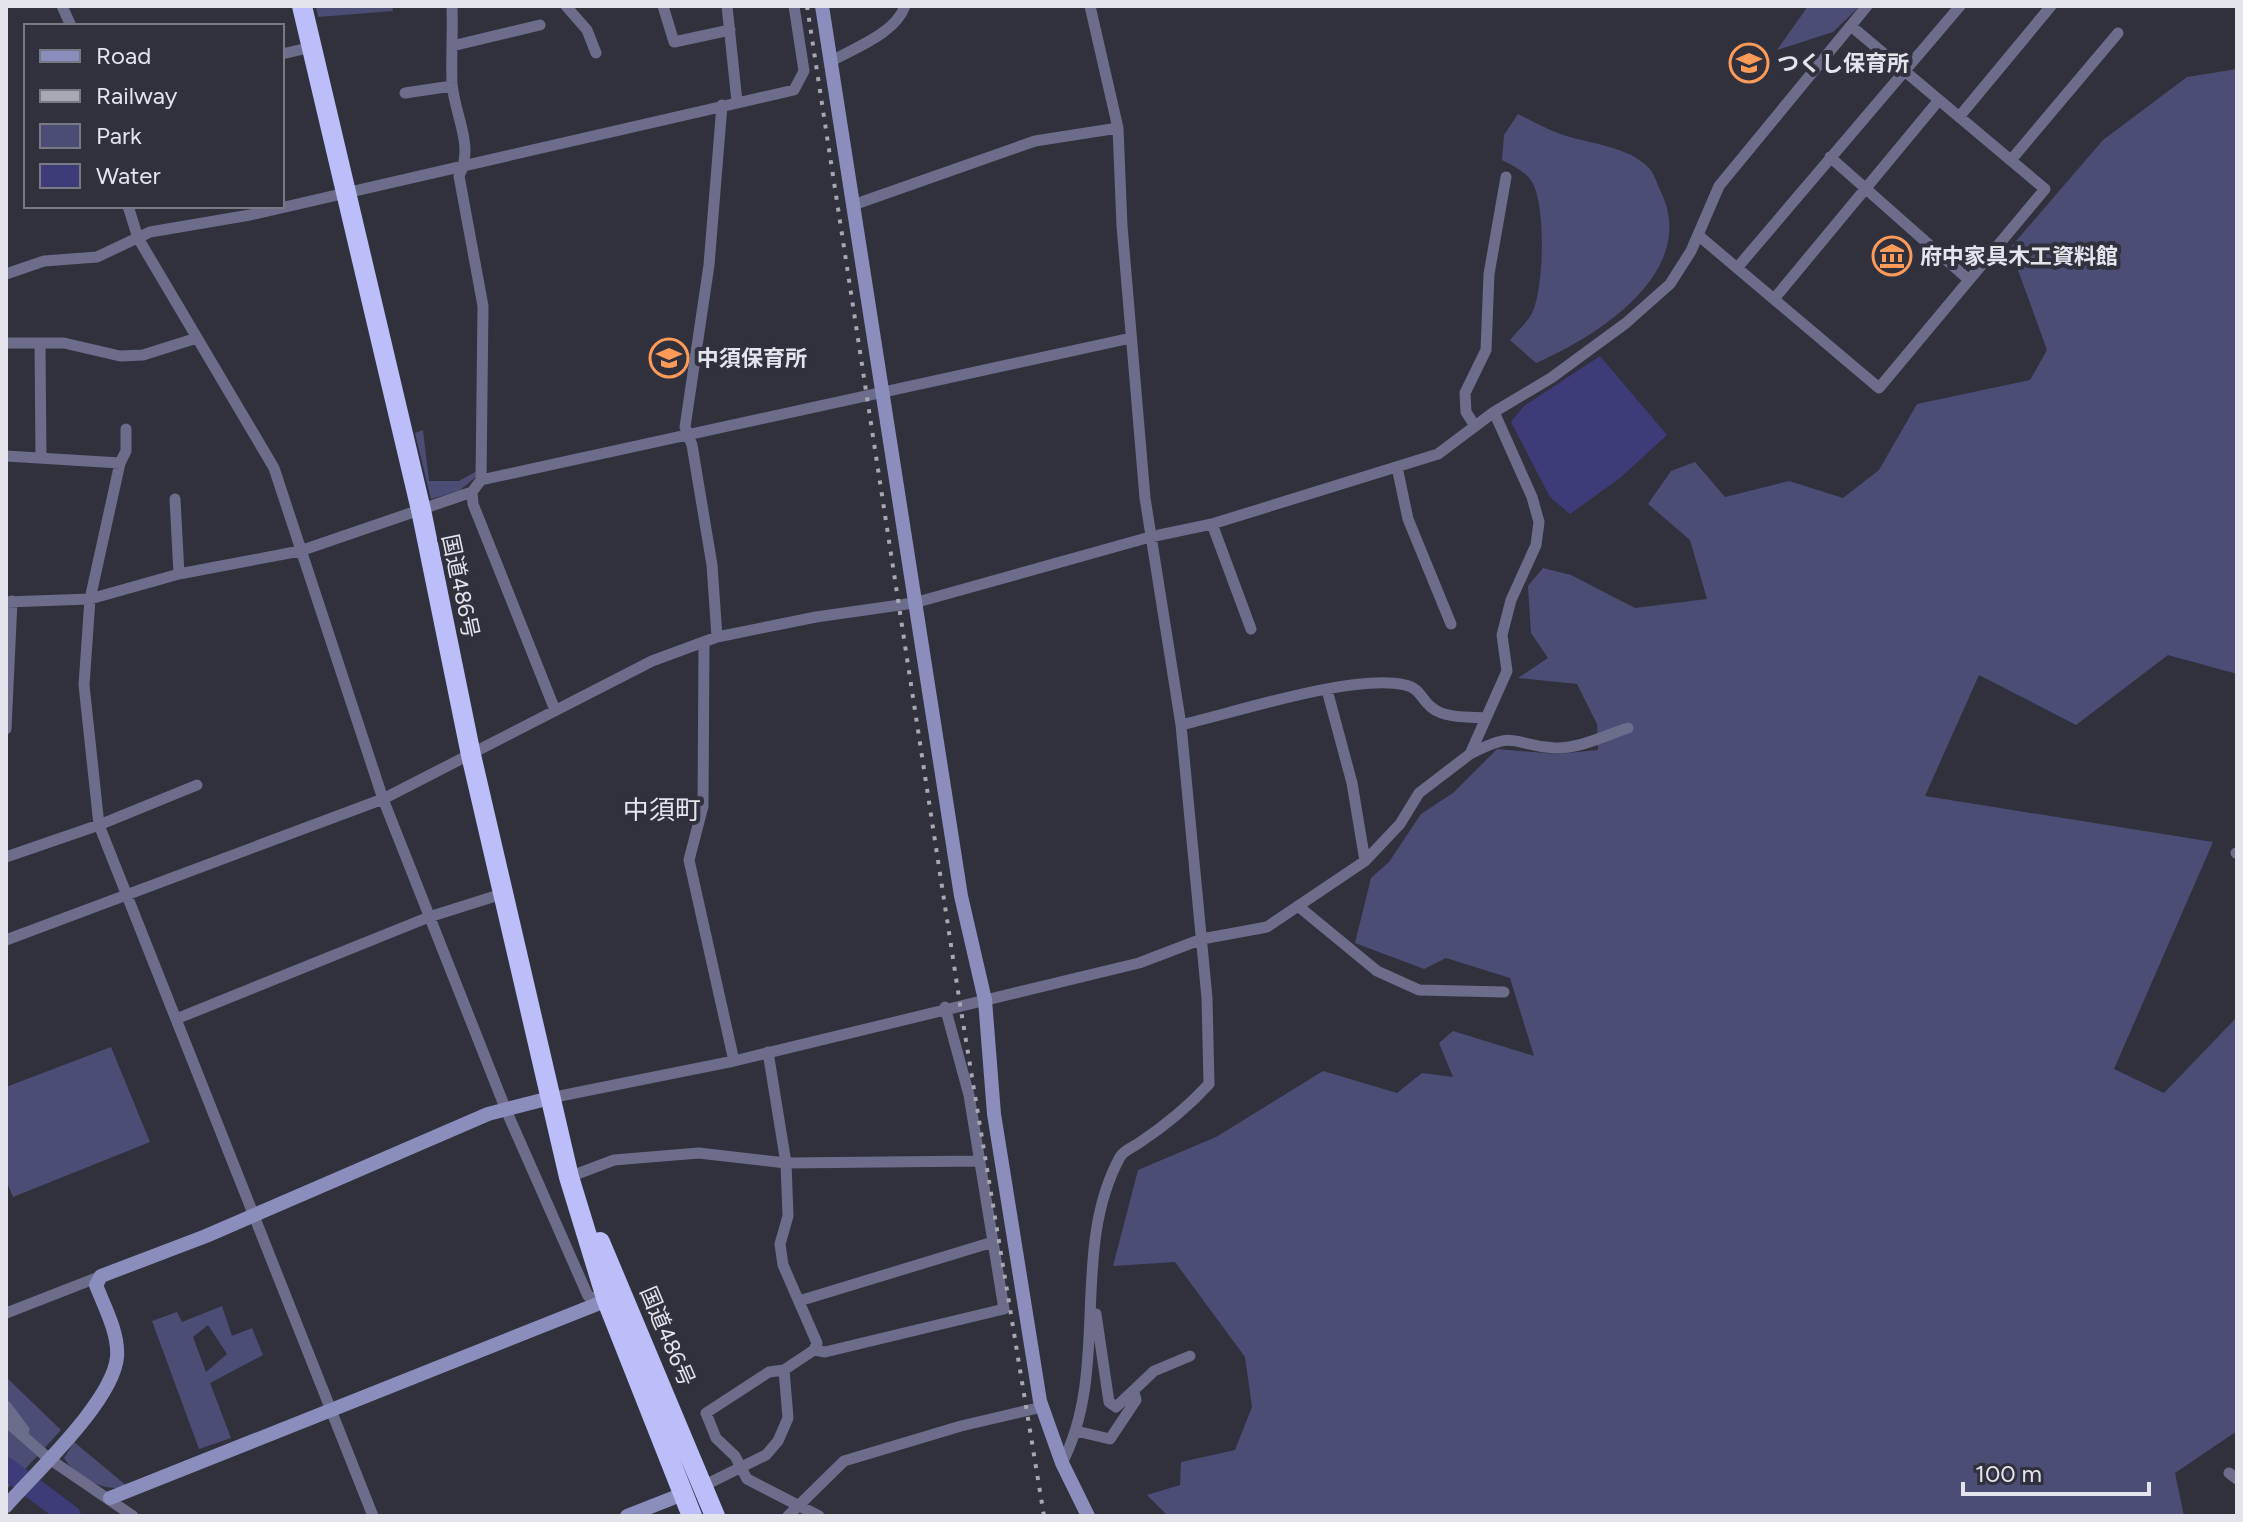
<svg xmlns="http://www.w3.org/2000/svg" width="2243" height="1522" font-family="Figtree,'Noto Sans JP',sans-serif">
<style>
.green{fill:#4b4d74;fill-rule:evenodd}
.water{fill:#3d3c79}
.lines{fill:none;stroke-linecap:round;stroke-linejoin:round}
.river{stroke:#3d3c79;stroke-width:22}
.street{stroke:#6b6d8a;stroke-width:11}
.secondary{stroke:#8b8dbc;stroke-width:14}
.highway{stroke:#bbbef8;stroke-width:20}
.rail{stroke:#a7a8b1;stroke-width:4;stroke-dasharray:4 8;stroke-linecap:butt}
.labels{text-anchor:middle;stroke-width:8;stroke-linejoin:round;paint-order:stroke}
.poi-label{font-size:22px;font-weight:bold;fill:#e4e4ec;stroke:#30313d;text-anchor:start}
.street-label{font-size:22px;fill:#e4e4ec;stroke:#30313d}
.quarter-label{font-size:26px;fill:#e4e4ec;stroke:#30313d}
</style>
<rect width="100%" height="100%" fill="#30313d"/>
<!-- green -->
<path class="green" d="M316,6h76l1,5 -75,6z
M1808,6h52l-27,26 -56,18z
M2237,69v605l-69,-19 -92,70 -97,-50 -54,121 288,46 -99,227 50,24 73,-76v414l-62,42 9,43h-1016l-21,-21 33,-10 1,-23 54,-12 17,-43 -7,-50 -70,-95 -62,4 25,-96 78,-33 107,-66 74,22 25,-20 31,4 -14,-34 14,-12 81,25 -24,-78 -64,-20 -22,11 -69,-26 16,-65 18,-16 32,-48 32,-21 44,-44 60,5 41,-4 -1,-26 -20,-40 -59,-6 30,-20 -17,-25 -3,-47 15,-18 28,7 64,33 72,-9 -17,-59 -42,-36 23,-33 24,-9 30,35 64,-16 54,17 36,-28 38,-66 113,-24 17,-30 -37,-102 93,-108 84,-63z
M1518,114c15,7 30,16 45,21 27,9 65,11 86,33 5,5 8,16 11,22 41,80 -61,146 -124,173l-26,-23c7,-9 19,-19 23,-29 11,-26 13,-106 -1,-129 -7,-11 -19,-16 -30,-22l2,-25z
M423,430l6,51h30l18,-10v5l-18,15 -28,8 -16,-66z
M111,1047l39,95 -137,55 -7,-17v-93z
M222,1306l10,30 20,-8 11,27 -53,28 21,55 -32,11 -47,-128 25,-9 5,10zM208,1325l19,29 -21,18 -13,-35z
M6,1377l55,53 -55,60z
M74,1442l53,44c-20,8 -53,-10 -63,-28z"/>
<!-- water -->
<path class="water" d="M1600,356l67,79 -47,43 -50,36 -20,-17 -39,-75 13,-16z"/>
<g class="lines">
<!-- river -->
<path class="river" d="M6,1468l64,48"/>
<!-- street -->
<path class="street" d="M62,6l9,20
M452,6c1,26 -1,51 0,77 2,31 23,63 7,93l24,130 -2,174
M566,6l21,24 9,23
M663,6l11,36 56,-12
M727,6l10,96
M452,46l88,-21
M282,54l30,-7
M830,62c24,-14 65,-28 75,-56
M405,93l47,-7
M1959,117l92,-111
M1830,157l139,123
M2011,160l107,-127
M853,205l182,-64 83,-13
M128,206l10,32 136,230 109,331 123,311 82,186 19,4
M1698,235l181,153 166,-199 -194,-163
M1737,268l223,-262
M6,274l38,-13 53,-4 53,-25 100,-17 544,-125 10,-19 -10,-65
M1774,299l165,-199
M6,343h58l56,13 23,-1 54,-17
M40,343l1,115
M1475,426l-9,-14 -1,-19 21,-43 3,-76 17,-97
M126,429v22l-6,12 -30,136 -6,86 15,140 274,691
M6,456l114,7
M1397,467l11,52 43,105
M472,492l1,12 82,206
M175,499l4,75
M1212,524l39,105
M6,602l84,-3 89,-25 121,-23 172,-59 9,-12 650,-142
M717,637l-5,-72 -20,-120 -7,-18 24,-162 13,-160
M704,642l-1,164 -14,54 45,201
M1327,690l25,93 13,78
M1181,725c56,-13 173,-52 224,-40 17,3 17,19 32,26 13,7 34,6 49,7
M6,729l6,-128
M1470,754c49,-25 39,-9 85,-6 24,1 51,-13 73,-20
M2236,853h1
M6,857l93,-32 98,-40
M1298,906l79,65 42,19 85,2
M6,940l377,-141 269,-138 65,-24 99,-20 98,-14 236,-66 62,-13 226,-70 56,-42 57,-34 75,-55 44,-39 21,-33 28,-65 148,-180
M176,1019l253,-102 76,-24
M550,1098l184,-37 405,-98 63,-24 65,-12 98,-66 35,-37 19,-31 51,-39 37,-83 -5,-36 9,-35 25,-55 3,-23 -7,-25 -38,-85
M569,1177l45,-17 85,-7 87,10 193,-2
M799,1301l194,-59
M6,1313l95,-37
M1096,1314l13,88 7,5 38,-36 36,-15
M814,1350l11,2 179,-43 -35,-214 -24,-88
M784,1370l-15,2 -63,41 10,25 19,18 12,23 72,37
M6,1406l18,24
M6,1421l42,37 85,58
M1076,1431l34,8 26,-39 -2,-8
M1062,1463c49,-94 7,-213 58,-306 3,-6 13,-10 19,-14 27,-18 48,-35 70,-59l-2,-86 -26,-273 -36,-227 -23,-272 -4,-98 -28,-122
M2229,1473l8,6
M699,1488l67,-33 12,-14 10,-23 -4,-48 30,-20 3,-7 -34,-78 -3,-21 8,-28 -2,-53 -18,-111
M788,1516l56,-55 117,-35 81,-19"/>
<!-- secondary -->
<path class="secondary" d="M822,6l139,890 24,104 9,114 46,287 22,62 26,53
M110,1498l505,-201
M6,1506c30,-34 107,-105 111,-149 2,-24 -13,-51 -21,-72l5,-9 105,-40 282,-122 62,-16
M627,1516l56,-22"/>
<!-- highway -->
<path class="highway" d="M302,6l119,504 50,245 98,422 38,124 85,215
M600,1242l115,274"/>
<!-- rail -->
<path class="rail" d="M807,6l153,998 84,512"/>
</g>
<!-- icons -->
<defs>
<symbol id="school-ring" viewBox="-11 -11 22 22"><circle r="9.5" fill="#30313d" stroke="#fe9b58" stroke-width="1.5"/><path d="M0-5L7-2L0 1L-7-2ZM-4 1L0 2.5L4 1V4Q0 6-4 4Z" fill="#fe9b58"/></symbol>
<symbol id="museum-ring" viewBox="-11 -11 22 22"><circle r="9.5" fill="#30313d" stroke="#fe9b58" stroke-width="1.5"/><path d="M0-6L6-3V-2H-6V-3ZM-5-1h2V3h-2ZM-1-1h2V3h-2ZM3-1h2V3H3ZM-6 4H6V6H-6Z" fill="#fe9b58"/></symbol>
</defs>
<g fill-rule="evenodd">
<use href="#school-ring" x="1727" y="41" width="44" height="44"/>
<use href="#museum-ring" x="1870" y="234" width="44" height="44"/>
<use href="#school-ring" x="647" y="336" width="44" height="44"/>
</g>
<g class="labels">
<!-- poi labels -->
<g class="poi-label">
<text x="1777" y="71">つくし保育所</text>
<text x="1920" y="264">府中家具木工資料館</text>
<text x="697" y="366">中須保育所</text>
</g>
<!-- street labels -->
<g class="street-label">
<text transform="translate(461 586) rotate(78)" y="8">国道486号</text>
<text transform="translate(668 1336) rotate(67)" y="8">国道486号</text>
</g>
<!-- quarter labels -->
<g class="quarter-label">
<text x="662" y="819">中須町</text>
</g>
</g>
<!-- border -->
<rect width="2243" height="1522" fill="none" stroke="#e4e4ec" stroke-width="16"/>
<!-- legend -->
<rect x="24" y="24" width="260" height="184" fill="#30313d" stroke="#787983" stroke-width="2"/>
<rect x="40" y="50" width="40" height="12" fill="#8b8dbc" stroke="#787983" stroke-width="2"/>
<text x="96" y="64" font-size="24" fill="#e4e4ec">Road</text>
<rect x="40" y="90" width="40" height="12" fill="#a7a8b1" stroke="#787983" stroke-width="2"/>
<text x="96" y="104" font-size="24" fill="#e4e4ec">Railway</text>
<rect x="40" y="124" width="40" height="24" fill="#4b4d74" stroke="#787983" stroke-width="2"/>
<text x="96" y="144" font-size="24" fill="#e4e4ec">Park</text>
<rect x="40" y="164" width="40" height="24" fill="#3d3c79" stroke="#787983" stroke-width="2"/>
<text x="96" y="184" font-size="24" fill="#e4e4ec">Water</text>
<!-- scale -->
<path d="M1963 1482v12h186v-12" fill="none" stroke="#e4e4ec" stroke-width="4"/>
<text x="1975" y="1482" font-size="24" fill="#e4e4ec" stroke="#30313d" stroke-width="6" paint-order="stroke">100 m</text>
</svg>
